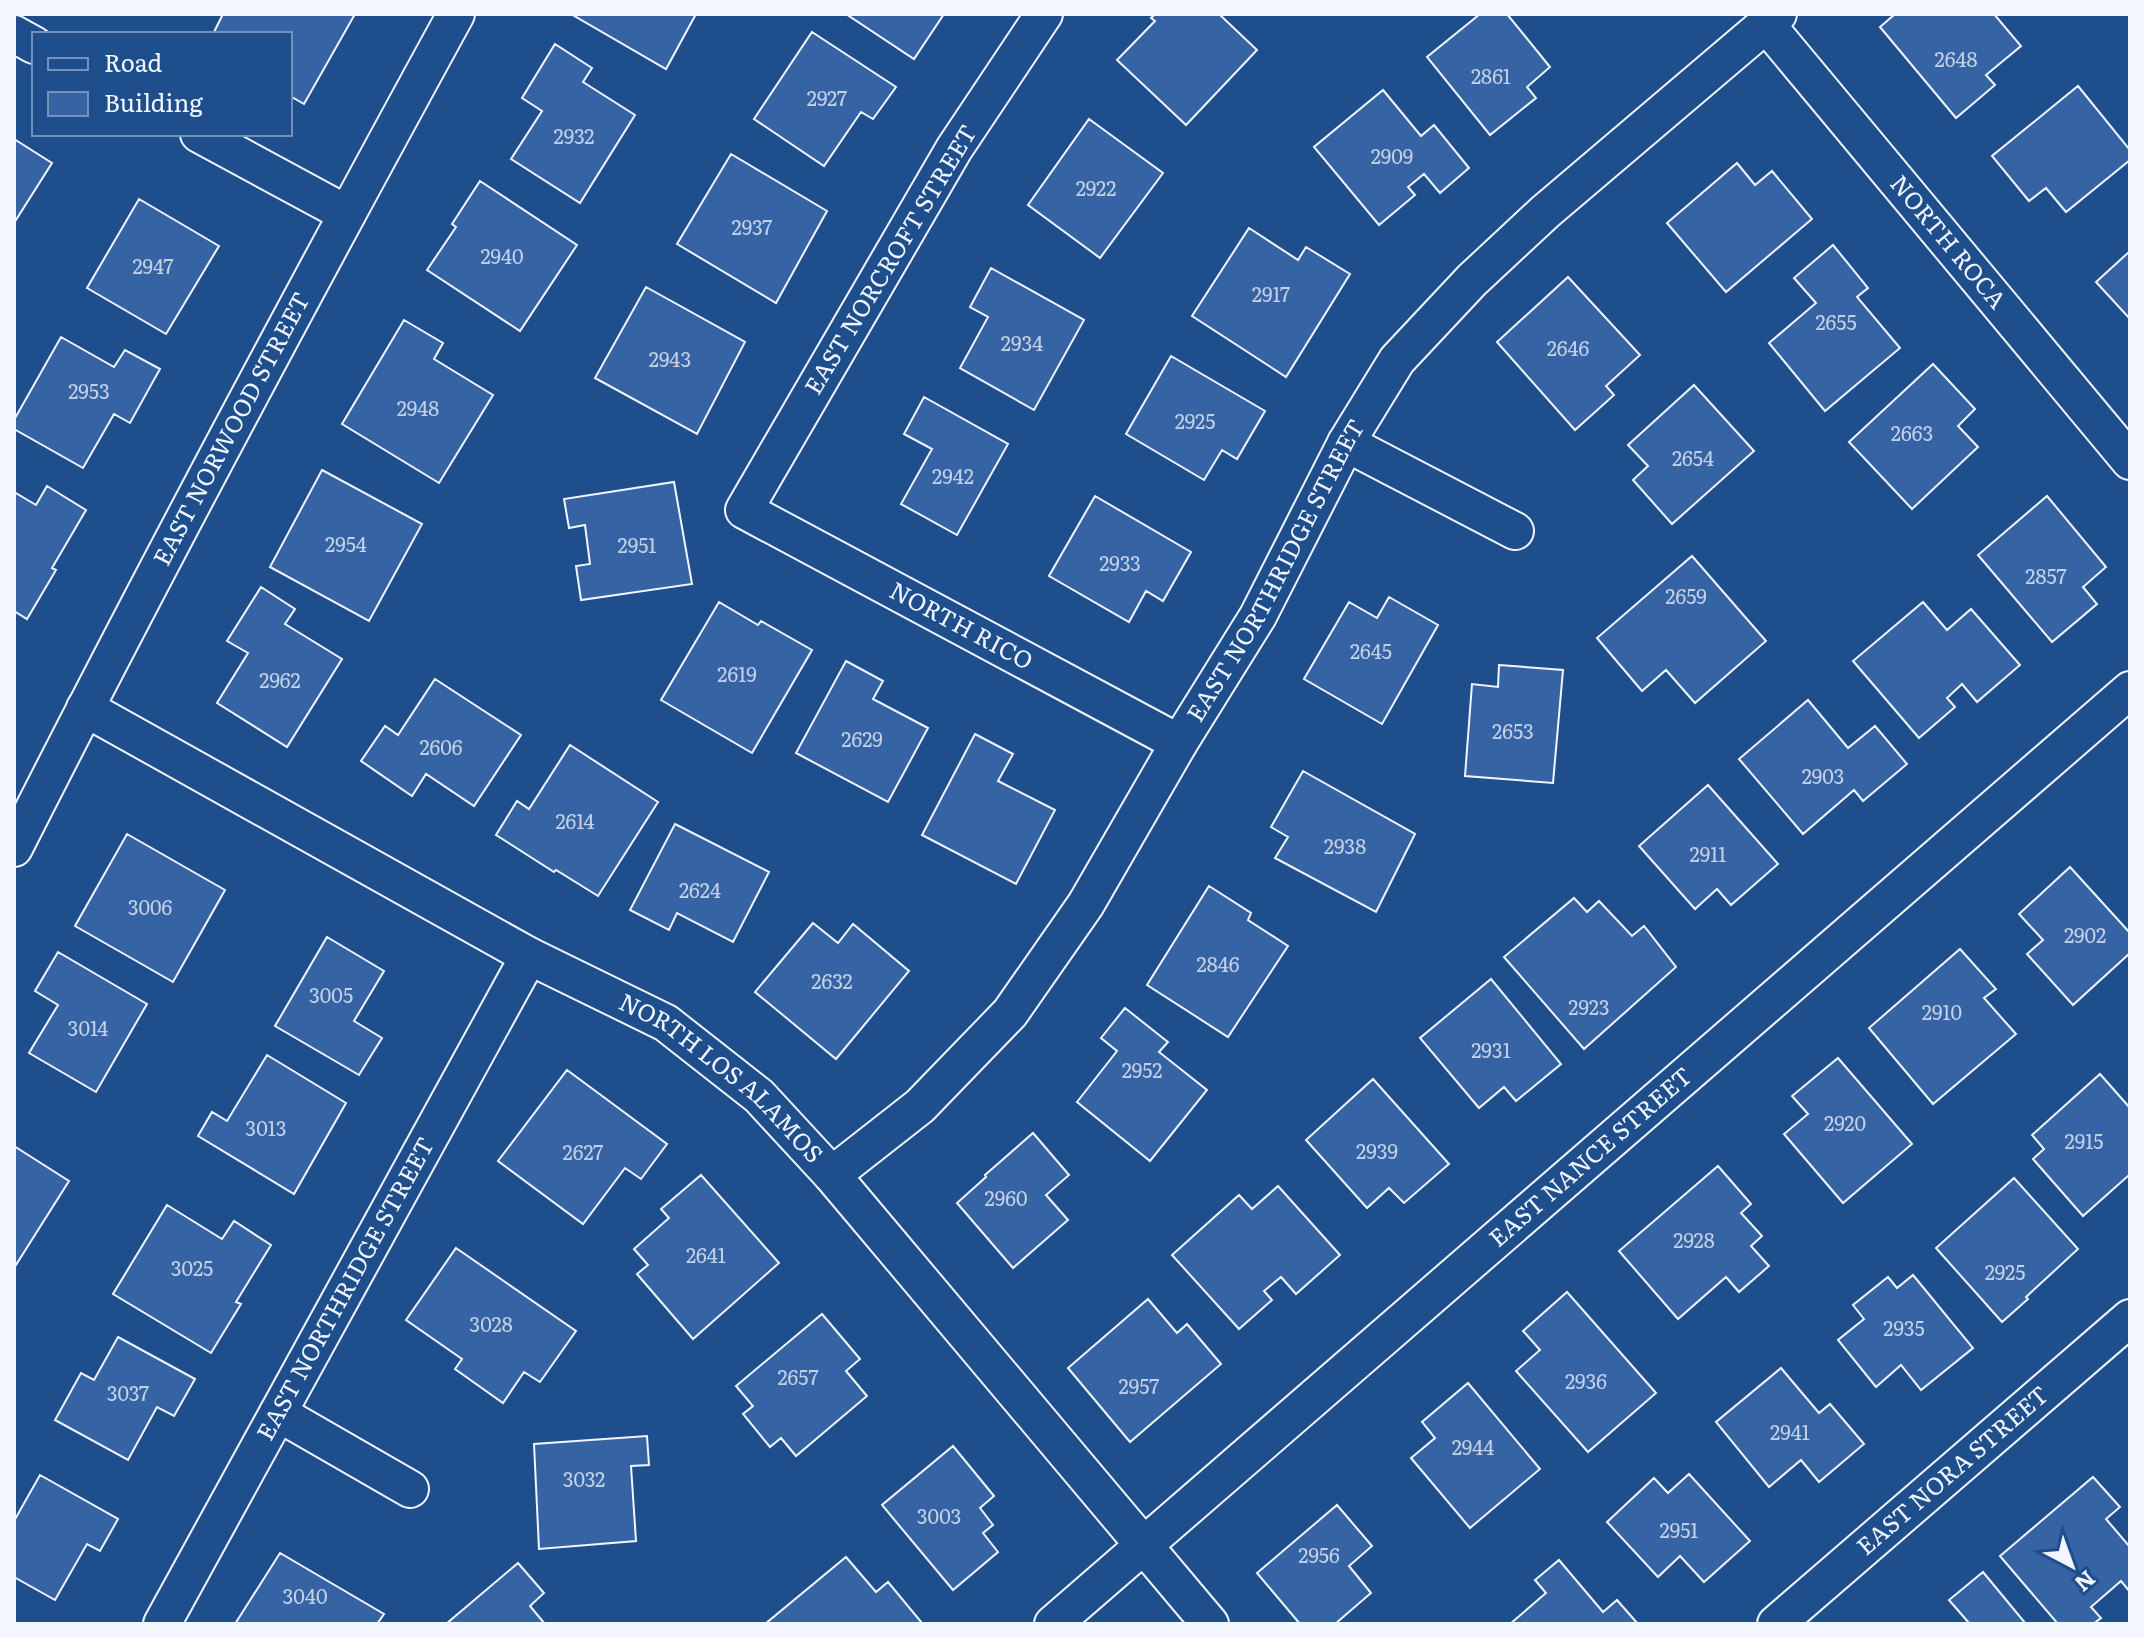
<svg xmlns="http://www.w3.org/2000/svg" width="2144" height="1638" font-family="Literata,serif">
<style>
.building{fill:#3563a3;stroke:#f2f6ff;stroke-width:2}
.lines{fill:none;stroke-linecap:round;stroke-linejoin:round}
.minor-casing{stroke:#f2f6ff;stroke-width:40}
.minor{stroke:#1f4e8c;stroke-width:36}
.labels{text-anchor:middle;stroke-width:6;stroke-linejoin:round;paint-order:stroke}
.number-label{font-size:20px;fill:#c3d1e8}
.street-label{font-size:24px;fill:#f2f6ff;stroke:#1f4e8c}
</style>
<rect width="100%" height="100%" fill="#1f4e8c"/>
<!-- building -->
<path class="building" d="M223,14h132l-51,90 -14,-8v-62h-77z
M571,14h125l-30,55z
M846,14h98l-30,45z
M1155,14h64l38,36 -71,75 -69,-65 38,-39 -4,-3z
M1480,14h27l43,53 -23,20 9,11 -46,37 -63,-78z
M1895,14h99l27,32 -35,29 9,10 -39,33 -76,-91z
M812,32l84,55 -23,32 -12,-7 -37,54 -70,-47z
M555,44l37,24 -9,14 52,33 -55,88 -69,-44 31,-48 -20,-13z
M2078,86l52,64v10l-64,52 -20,-24 -17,13 -37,-45z
M1383,90l38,46 13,-11 35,43 -29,25 -16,-19 -16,13 7,8 -36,30 -65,-78z
M1089,119l74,54 -63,85 -72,-53z
M14,139l38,24 -38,60z
M731,154l96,57 -51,92 -99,-59z
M1737,163l18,22 17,-14 40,48 -86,73 -59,-69z
M480,181l97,64 -57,86 -93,-61 29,-43 -4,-3z
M139,199l80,47 -53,88 -79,-46z
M1249,228l49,32 8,-13 44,27 -64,103 -94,-61z
M1833,245l35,43 -11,9 43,51 -75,63 -56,-68 47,-40 -22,-25z
M2130,251v68l-34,-37z
M991,268l93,52 -50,90 -74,-42 28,-51 -18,-10z
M1568,277l72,78 -34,31 8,9 -39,35 -78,-88z
M646,287l99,55 -48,92 -102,-56z
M404,320l39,23 -9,16 59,36 -54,88 -97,-59z
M61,337l53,30 11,-17 35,19 -30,54 -16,-9 -31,54 -69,-39v-9z
M1171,356l94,55 -28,48 -15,-9 -18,30 -78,-46z
M1933,364l42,45 -17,17 20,21 -66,62 -63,-67z
M1694,385l60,66 -82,73 -39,-44 15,-14 -20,-21z
M924,397l84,47 -51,91 -56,-31 31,-55 -28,-15z
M322,470l100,54 -53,97 -99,-54z
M674,482l18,102 -111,16 -5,-34 14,-2 -5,-39 -16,3 -5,-29z
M47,486l39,24 -34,58 4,2 -29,49 -13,-8v-119l22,13z
M1095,496l96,56 -28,49 -17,-10 -17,31 -80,-46z
M2047,496l59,71 -23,20 14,17 -45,38 -74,-87z
M1692,556l74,85 -71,62 -29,-33 -24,21 -45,-53z
M261,587l34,22 -10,15 57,35 -55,88 -70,-44 31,-50 -21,-12z
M1389,597l49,28 -56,99 -78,-45 45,-77 28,16z
M719,602l39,23 3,-4 51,29 -60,103 -91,-53z
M1923,602l24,28 24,-21 49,56 -43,37 -15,-18 -15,14 8,9 -36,31 -66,-77z
M846,661l37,20 -10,18 55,29 -40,74 -92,-49z
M1499,665l64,5 -10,113 -88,-7 7,-92 26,3z
M435,679l86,56 -47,71 -48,-32 -14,22 -51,-35 24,-35 13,9z
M1808,700l40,48 27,-22 32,38 -44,37 -9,-11 -51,44 -64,-75z
M975,734l38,20 -15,27 57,29 -39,74 -94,-49z
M570,745l88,57 -60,94 -42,-26 -2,2 -58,-37 21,-34 12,8z
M1303,771l112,63 -39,78 -101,-54 13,-21 -17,-10z
M1708,785l70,79 -47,41 -14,-16 -22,20 -56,-63z
M675,824l94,48 -36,70 -56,-29 -8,17 -39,-20z
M127,834l98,56 -52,92 -98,-56z
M2070,867l60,66v20l-57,52 -46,-51 16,-14 -24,-26z
M1209,886l42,27 -3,7 40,26 -60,91 -81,-52z
M1574,898l13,14 12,-11 33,35 12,-10 32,41 -92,82 -80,-92z
M813,923l25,20 15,-19 56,47 -73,88 -81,-67z
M327,937l57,34 -30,50 28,17 -23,37 -84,-49z
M1960,949l36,40 -12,9 32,36 -83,70 -64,-76z
M58,952l89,52 -51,88 -67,-39 29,-48 -23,-14z
M1491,979l70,85 -45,37 -12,-14 -25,21 -59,-70z
M1125,1008l43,34 -9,10 48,38 -57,71 -73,-59 40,-51 -16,-13z
M267,1055l79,48 -52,91 -96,-58 14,-24 15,9z
M1838,1058l74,86 -69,59 -59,-69 24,-20 -16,-18z
M567,1070l100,74 -26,35 -16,-11 -42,56 -85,-63z
M2100,1074l30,34v68l-1,-1 -46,41 -50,-57 11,-10 -12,-14z
M1373,1079l76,85 -45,39 -15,-15 -22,20 -61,-68z
M1033,1133l36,42 -23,20 22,25 -55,48 -56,-65 29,-26 -1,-2z
M14,1146l55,35 -55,87z
M1718,1166l33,38 -10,9 21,23 -11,10 18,20 -30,26 -13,-15 -48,42 -59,-68z
M701,1175l78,88 -86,76 -56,-65 11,-9 -14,-16 35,-31 -8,-9z
M2014,1178l64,71 -52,48 2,2 -26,23 -66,-74z
M1278,1186l62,69 -44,39 -15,-17 -17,14 8,9 -33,29 -67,-74 67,-60 13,14z
M167,1205l55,34 12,-18 37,24 -35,57 5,2 -30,49 -98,-59z
M456,1248l120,83 -36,51 -16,-10 -21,31 -48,-34 7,-10 -56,-39z
M1913,1275l60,73 -52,42 -20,-25 -25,22 -38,-47 26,-21 -11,-14 35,-28 9,11z
M1567,1292l89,101 -68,59 -72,-81 24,-21 -17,-19z
M1148,1299l29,34 10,-9 34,40 -91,78 -62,-74z
M822,1314l38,45 -14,12 21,25 -71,60 -15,-18 -11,9 -27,-33 10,-8 -17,-20z
M118,1337l77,42 -21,37 -17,-9 -29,53 -73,-40 26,-47 13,7z
M1781,1368l38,45 11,-9 34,40 -45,38 -18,-22 -32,27 -53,-65z
M1468,1383l72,86 -70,59 -59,-70 24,-20 -13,-16z
M647,1436l2,29 -18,1 5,75 -97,8 -5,-105z
M953,1446l41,50 -14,12 13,17 -10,8 15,19 -45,38 -71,-85z
M1689,1474l61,67 -46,41 -24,-26 -22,21 -51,-55 47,-44 14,15z
M40,1475l78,44 -18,32 -13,-7 -32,56 -41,-23v-56z
M2093,1477l27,30 -14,12 24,28v45l-9,-11 -30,26 10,11 -8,6h-35l-58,-68z
M1337,1505l35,41 -23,20 22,27 -36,31h-35l-43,-51z
M280,1553l104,61 -7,10h-142z
M846,1557l30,35 12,-10 34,41 -157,1z
M1559,1560l44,52 14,-12 21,24h-128l36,-31 -11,-13z
M518,1563l26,30 -14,13 15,18h-99z
M1983,1572l43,52h-59l2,-1 -20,-23z"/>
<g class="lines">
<defs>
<g id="minor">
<path id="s1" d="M1044,14l-90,135 -210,361 435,233"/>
<path id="s2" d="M1766,24l364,437"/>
<path d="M14,34l20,11"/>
<path d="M199,134l148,80"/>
<path d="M1346,443l169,88"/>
<path id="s3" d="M85,708l444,248 137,67 93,73 73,79 378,449"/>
<path id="s4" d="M14,848c142,-281 291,-558 442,-834"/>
<path id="s5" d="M832,1175l88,-69 90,-93 76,-109 93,-161 79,-127 88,-173 51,-83 75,-80 73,-68 233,-198"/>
<path d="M278,1413l132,76"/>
<path id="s6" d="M162,1624l367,-668"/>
<path id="s7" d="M1053,1624l1077,-934"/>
<path id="s8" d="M1776,1624l354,-306"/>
</g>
</defs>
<!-- minor casing -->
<use href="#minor" class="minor-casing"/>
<!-- minor -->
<use href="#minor" class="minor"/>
</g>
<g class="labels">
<!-- number labels -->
<g class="number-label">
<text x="1956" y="67">2648</text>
<text x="1491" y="84">2861</text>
<text x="827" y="106">2927</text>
<text x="574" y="144">2932</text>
<text x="1392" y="164">2909</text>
<text x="1096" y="196">2922</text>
<text x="752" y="235">2937</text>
<text x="502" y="264">2940</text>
<text x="153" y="274">2947</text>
<text x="1271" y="302">2917</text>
<text x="1836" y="330">2655</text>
<text x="1022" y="351">2934</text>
<text x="1568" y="356">2646</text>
<text x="670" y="367">2943</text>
<text x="89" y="399">2953</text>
<text x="418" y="416">2948</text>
<text x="1195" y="429">2925</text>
<text x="1912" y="441">2663</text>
<text x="1693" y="466">2654</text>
<text x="953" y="484">2942</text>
<text x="346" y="552">2954</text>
<text x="637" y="553">2951</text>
<text x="1120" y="571">2933</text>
<text x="2046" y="584">2857</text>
<text x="1686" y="604">2659</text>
<text x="1371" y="659">2645</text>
<text x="737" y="682">2619</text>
<text x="280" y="688">2962</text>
<text x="1513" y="739">2653</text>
<text x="862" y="747">2629</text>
<text x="441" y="755">2606</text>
<text x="1823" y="784">2903</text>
<text x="575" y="829">2614</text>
<text x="1345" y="854">2938</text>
<text x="1708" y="862">2911</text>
<text x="700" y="898">2624</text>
<text x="150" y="915">3006</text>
<text x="2085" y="943">2902</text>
<text x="1218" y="972">2846</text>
<text x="832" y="989">2632</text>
<text x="331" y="1003">3005</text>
<text x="1589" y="1015">2923</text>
<text x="1942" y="1020">2910</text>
<text x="88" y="1036">3014</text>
<text x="1491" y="1058">2931</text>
<text x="1142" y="1078">2952</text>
<text x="1845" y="1131">2920</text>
<text x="266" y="1136">3013</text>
<text x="2084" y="1149">2915</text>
<text x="1377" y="1159">2939</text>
<text x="583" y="1160">2627</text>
<text x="1006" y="1206">2960</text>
<text x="1694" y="1248">2928</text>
<text x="706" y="1263">2641</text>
<text x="192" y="1276">3025</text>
<text x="2005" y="1280">2925</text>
<text x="491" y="1332">3028</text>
<text x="1904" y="1336">2935</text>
<text x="798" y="1385">2657</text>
<text x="1586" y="1389">2936</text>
<text x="1139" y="1394">2957</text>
<text x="128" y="1401">3037</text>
<text x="1790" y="1440">2941</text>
<text x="1473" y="1455">2944</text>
<text x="584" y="1487">3032</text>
<text x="939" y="1524">3003</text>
<text x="1679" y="1538">2951</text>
<text x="1319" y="1563">2956</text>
<text x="305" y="1604">3040</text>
</g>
<!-- street labels -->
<g class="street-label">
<text dy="8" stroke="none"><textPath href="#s2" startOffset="284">NORTH ROCA</textPath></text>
<text transform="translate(891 260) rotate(-59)" y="8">EAST NORCROFT STREET</text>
<text dy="8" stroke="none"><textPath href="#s4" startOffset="472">EAST NORWOOD STREET</textPath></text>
<text dy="8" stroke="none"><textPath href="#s5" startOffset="758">EAST NORTHRIDGE STREET</textPath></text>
<text dy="8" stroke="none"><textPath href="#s1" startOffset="826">NORTH RICO</textPath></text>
<text dy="8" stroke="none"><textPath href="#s3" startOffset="738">NORTH LOS ALAMOS</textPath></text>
<text dy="8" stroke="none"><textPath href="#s7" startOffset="712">EAST NANCE STREET</textPath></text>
<text dy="8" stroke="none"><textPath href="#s6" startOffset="382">EAST NORTHRIDGE STREET</textPath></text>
<text dy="8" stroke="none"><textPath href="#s8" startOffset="234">EAST NORA STREET</textPath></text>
</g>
</g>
<!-- border -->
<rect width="2144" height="1638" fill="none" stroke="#f2f6ff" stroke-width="32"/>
<!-- legend -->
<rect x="32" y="32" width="260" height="104" fill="#1f4e8c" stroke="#7391ba" stroke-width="2"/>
<rect x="48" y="58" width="40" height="12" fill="#1f4e8c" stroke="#7391ba" stroke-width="2"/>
<text x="104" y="72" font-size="24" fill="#f2f6ff">Road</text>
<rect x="48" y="92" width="40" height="24" fill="#3563a3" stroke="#7391ba" stroke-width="2"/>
<text x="104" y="112" font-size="24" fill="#f2f6ff">Building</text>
<!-- north arrow -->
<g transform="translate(2072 1566) rotate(139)" stroke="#1f4e8c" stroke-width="6" paint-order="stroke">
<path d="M0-6L14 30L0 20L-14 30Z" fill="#f2f6ff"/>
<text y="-12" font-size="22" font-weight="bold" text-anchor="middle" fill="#f2f6ff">N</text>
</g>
</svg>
